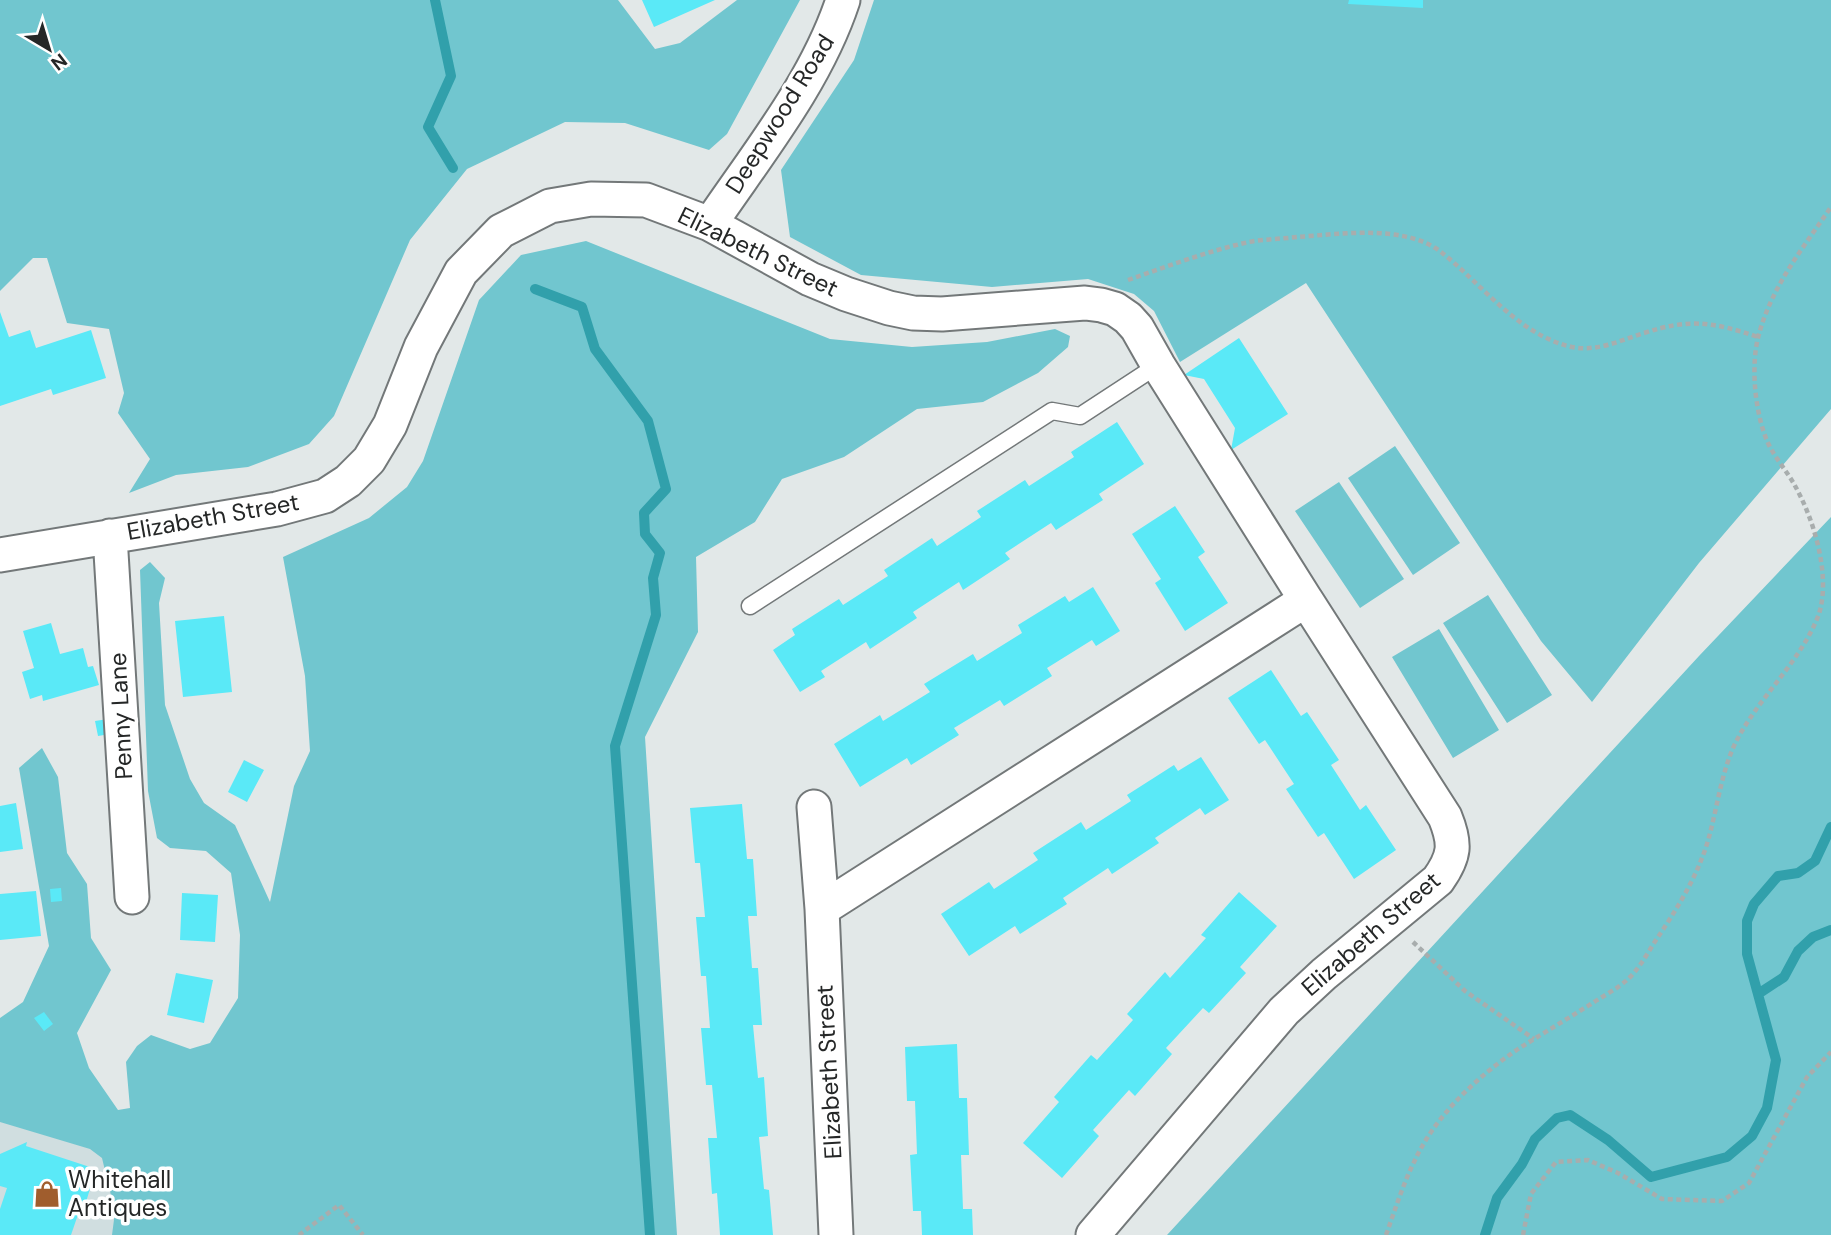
<svg xmlns="http://www.w3.org/2000/svg" width="1831" height="1235" font-family="'DM Sans',sans-serif">
<style>
.built{fill:#d0dee0}
.green{fill:#71c6cf}
.lines{fill:none;stroke-linecap:round;stroke-linejoin:round}
.stream{stroke:#31a0ab;stroke-width:10}
.building{fill:#5ae9f7}
.lane-casing{stroke:#737879;stroke-width:19}
.street-casing{stroke:#737879;stroke-width:37}
.path{stroke:#a8adad;stroke-width:4.5;stroke-dasharray:5 3.5;stroke-linecap:butt}
.lane{stroke:#fff;stroke-width:16}
.street{stroke:#fff;stroke-width:33}
.labels{text-anchor:middle;stroke-width:7;stroke-linejoin:round;paint-order:stroke}
.street-label{font-size:24px;fill:#252727;stroke:#fff}
.poi-label{font-size:24px;fill:#252727;stroke:#fff;text-anchor:start}
</style>
<rect width="100%" height="100%" fill="#e2e8e8"/>
<!-- built -->
<path class="built" d="M0,1115l233,12 -83,108h-150z"/>
<!-- green -->
<path class="green" d="M0,0h618l37,49 25,-6 57,-43h63l-73,134 -18,16 -84,-27 -60,-1 -98,47 -57,71 -76,176 -25,28 -61,23 -72,8 -47,18 21,-34 -32,-46 6,-20 -15,-64 -42,-6 -20,-65h-14l-33,33z
M874,0h957v409l-132,154 -107,139 -51,-61 -235,-358 -126,79 -26,-51 -20,-17 -46,-15 -96,8 -131,-12 -71,-38 -9,-67 73,-110z
M586,241l244,98 82,8 75,-5 68,-13 15,7 -2,11 -30,26 -55,29 -66,7 -73,48 -62,22 -27,43 -59,35 2,75 -53,105 32,498h-565l3,-23 -13,-54 -12,-9 -90,-27v-104l23,-16 26,-56 -30,-178 23,-20 16,29 9,76 20,31 4,54 20,32 -34,63 12,35 29,42 12,-2 -4,-46 11,-16 14,-11 39,14 20,-6 28,-45 2,-63 -9,-62 -25,-22 -36,-3 -13,-10 -9,-47 -8,-221 10,-8 15,16 -6,25 6,102 25,74 14,24 31,22 35,77 24,-116 16,-35 -5,-75 -22,-119 86,-39 38,-31 16,-26 56,-161 42,-45z
M1395,446l65,97 -47,32 -65,-97z
M1339,482l65,97 -44,29 -65,-97z
M1831,517v718h-664l532,-579z
M1488,595l64,100 -45,28 -64,-100z
M1439,629l60,101 -46,28 -61,-101z"/>
<g class="lines">
<!-- stream -->
<path class="stream" d="M435,0l16,76 -23,51 25,41
M535,289l47,18 13,42 53,72 18,68 -22,24 1,21 15,19 -7,25 3,37 -41,131 35,489
M1758,994l26,-17 14,-26 15,-14 18,-7
M1485,1235l12,-37 25,-34 13,-25 22,-21 13,-3 38,25 43,37 76,-20 25,-21 15,-28 9,-48 -29,-106v-33l7,-17 24,-28 20,-3 17,-12 16,-34"/>
</g>
<!-- building -->
<path class="building" d="M642,0h73l-61,27z
M1349,0h74v8l-75,-4z
M0,312l9,25 21,-7 6,18 55,-18 15,48 -53,17 -2,-6 -51,17z
M1239,338l49,76 -57,36 4,-22 -31,-49 -20,-4z
M1117,422l27,42 -45,30 4,6 -47,30 -5,-7 -46,30 5,6 -47,31 -4,-8 -46,30 4,6 -47,31 -4,-7 -45,29 4,6 -25,15 -27,-42 22,-15 -3,-6 47,-30 4,6 45,-29 -4,-6 48,-32 5,8 44,-29 -4,-6 48,-31 4,6 45,-29 -3,-5z
M1175,506l30,46 -7,5 30,46 -43,28 -30,-48 6,-4 -29,-45z
M1093,587l27,44 -24,15 -4,-6 -45,28 5,8 -48,30 -4,-6 -46,28 5,7 -48,30 -4,-7 -47,29 -26,-43 46,-29 3,6 47,-29 -6,-8 49,-30 4,7 45,-28 -4,-8 47,-29 4,6z
M224,616l8,76 -49,5 -8,-76z
M51,623l9,31 23,-6 5,19 5,-1 6,19 -56,16 -1,-6 -12,4 -8,-27 12,-4 -11,-37z
M1271,670l30,46 6,-4 32,48 -8,5 29,45 6,-5 30,45 -42,29 -30,-46 -6,4 -32,-48 8,-5 -29,-44 -6,4 -31,-46z
M108,719l2,15 -12,2 -3,-15z
M1201,757l28,43 -24,15 -5,-7 -45,30 4,5 -47,31 -4,-6 -45,30 4,6 -47,30 -5,-8 -46,30 -28,-42 48,-32 5,7 44,-29 -5,-7 48,-31 5,8 45,-29 -4,-6 47,-30 4,6z
M244,760l20,10 -17,32 -19,-10z
M16,803l7,46 -23,3v-46z
M742,804l5,55h6l4,57h-9l4,52h6l4,57h-9l5,53 6,-1 4,59 -9,1 5,52 5,1 4,45h-53l-3,-42 -5,1 -4,-56h9l-5,-53h-6l-5,-57h9l-4,-52h-5l-5,-59h9l-5,-54h-5l-5,-55z
M61,888l1,13 -11,1 -1,-13z
M36,891l5,45 -41,4v-46z
M1239,892l38,34 -37,41 6,6 -37,40 -6,-5 -37,40 6,6 -37,42 -6,-6 -36,40 6,6 -37,42 -39,-35 36,-41 -5,-5 37,-42 6,5 36,-40 -6,-6 38,-42 5,6 36,-40 -5,-3z
M182,893l36,2 -3,47 -35,-2z
M176,973l37,7 -9,43 -37,-8z
M44,1012l9,12 -9,7 -10,-13z
M957,1044l2,54h8l2,57h-8l2,54h9l1,26h-51l-1,-24h-8l-3,-56 7,-1 -2,-53h-8l-2,-54z
M27,1142l-1,4 70,23 -10,33 -3,-2 -12,35h-71v-26l7,-21 -7,-2v-32z"/>
<g class="lines">
<defs>
<path id="lane" d="M750,606l302,-195 28,5 78,-51"/>
<path id="street" d="M710,224c48,-71 106,-142 133,-224
M110,536l22,361
M0,555l277,-46 48,-13 23,-15 21,-21 21,-35 31,-78 40,-75 40,-41 49,-25 41,-7 55,1 64,24 100,55 36,15 43,14 24,5 29,1 143,-11 16,2 14,4 13,9 9,10 21,37 148,235
M814,807l8,102 14,326
M822,909l484,-309 139,217c11,27 10,39 -7,63l-114,94 -40,37 -191,224"/>
</defs>
<!-- lane casing -->
<use href="#lane" class="lane-casing"/>
<!-- street casing -->
<use href="#street" class="street-casing"/>
<!-- path -->
<path class="path" d="M1128,280c40,-14 80,-29 121,-38 15,-3 32,-3 48,-5 43,-3 108,-13 144,15 42,33 77,83 131,95 26,5 49,-7 72,-14 46,-15 69,-11 114,4
M1413,942l52,49 69,48
M299,1235l40,-30 24,30
M1386,1235c9,-25 17,-51 29,-75 21,-45 62,-83 103,-111 24,-15 49,-30 73,-45 12,-8 26,-15 36,-24 12,-11 20,-26 29,-40 21,-31 43,-66 53,-103 8,-29 12,-61 24,-89 22,-48 67,-84 86,-134 12,-39 -5,-95 -25,-130 -8,-14 -19,-26 -26,-41 -13,-29 -18,-78 -9,-109 13,-48 44,-86 72,-127
M1523,1235l8,-41 25,-32 32,-2 30,13 44,26 60,2 27,-18 58,-106 24,-25"/>
<!-- lane -->
<use href="#lane" class="lane"/>
<!-- street -->
<use href="#street" class="street"/>
</g>
<!-- icons -->
<defs>
<symbol id="shop-bare" viewBox="-9 -9 18 18"><path d="M-5-2.5h2.3a2.7 3.5 0 0 1 5.4 0H5L5.5 6h-11ZM-1.5-2.5h3a1.5 2.3 0 0 0-3 0Z" fill="#a05d2d" stroke="#fff" stroke-width="2.5" paint-order="stroke"/></symbol>
</defs>
<g fill-rule="evenodd">
<use href="#shop-bare" x="28" y="1175" width="38" height="38"/>
</g>
<g class="labels">
<!-- street labels -->
<g class="street-label">
<text transform="translate(780 114) rotate(-58)" y="8">Deepwood Road</text>
<text transform="translate(758 252) rotate(26)" y="8">Elizabeth Street</text>
<text transform="translate(213 517) rotate(-10)" y="8">Elizabeth Street</text>
<text transform="translate(121 716) rotate(-93)" y="8">Penny Lane</text>
<text transform="translate(1371 934) rotate(-41)" y="8">Elizabeth Street</text>
<text transform="translate(829 1072) rotate(-93)" y="8">Elizabeth Street</text>
</g>
<!-- poi labels -->
<g class="poi-label">
<text x="68" y="1188">Whitehall<tspan x="68" dy="28">Antiques</tspan></text>
</g>
</g>
<!-- north arrow -->
<g transform="translate(49 49) rotate(142)" stroke="#ffffff" stroke-width="5" paint-order="stroke">
<path d="M0-5L12 26L0 18L-12 26Z" fill="#252727"/>
<text y="-10" font-size="19" font-weight="bold" text-anchor="middle" fill="#252727">N</text>
</g>
</svg>
